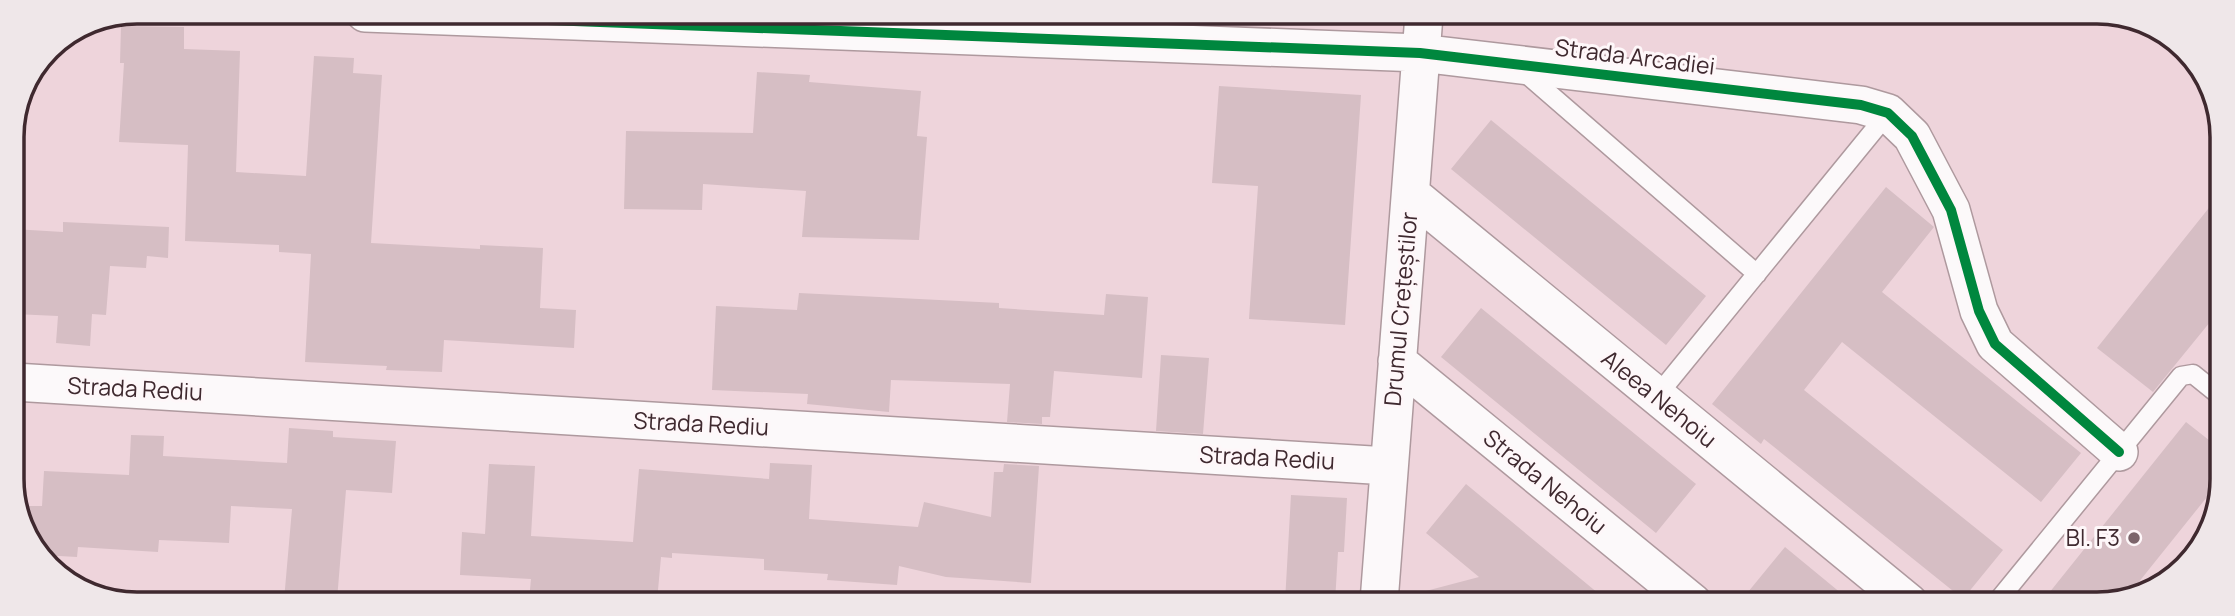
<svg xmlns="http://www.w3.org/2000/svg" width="2235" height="616" font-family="Manrope,sans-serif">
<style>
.building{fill:#d6bec4}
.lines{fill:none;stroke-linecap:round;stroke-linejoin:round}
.service-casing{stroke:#ae999e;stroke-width:21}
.minor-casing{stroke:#ae999e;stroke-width:40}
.service{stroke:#fcf9fa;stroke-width:18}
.minor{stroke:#fcf9fa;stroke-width:37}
.cycleway-casing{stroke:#fef7f9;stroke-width:15}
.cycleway{stroke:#00873e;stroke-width:10}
.poi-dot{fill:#7c656b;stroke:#fef7f9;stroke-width:2.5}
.labels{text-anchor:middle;stroke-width:6;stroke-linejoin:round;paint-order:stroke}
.street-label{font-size:23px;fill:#3f292f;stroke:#fef7f9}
.poi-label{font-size:23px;fill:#3f292f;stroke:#fef7f9;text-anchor:end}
.rim{fill:none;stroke:#3f292f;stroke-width:3.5}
</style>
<rect width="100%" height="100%" fill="#eed4db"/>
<!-- building -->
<path class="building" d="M121,26l63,1v22l56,2 -4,121 70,4 8,-120 40,2 -1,15 29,2 -11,168 109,6v-4l63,3 -3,60 36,2 -2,38 -130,-8 -2,32 -56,-2 1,-4 -82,-4 6,-108 -32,-2v-7l-94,-4 3,-96 -69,-3 5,-79h-4z
M757,72l53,3 -1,7 112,9 -4,45 10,1 -8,103 -117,-3 4,-46 -103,-7 -1,26 -78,-1 2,-78 127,2z
M1219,86l142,9 -16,230 -96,-6 9,-133 -46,-3z
M1491,120l215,176 -40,49 -215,-176z
M1886,187l48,40 -52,65 199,161 -40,49 -199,-160 -38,48 199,160 -40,49 -199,-160 -3,5 -49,-40z
M2220,194l-1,117 -66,81 -56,-44z
M63,222l106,5 -1,31 -21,-2 -1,12 -36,-2 -4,49 -14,-1 -2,32 -34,-3 2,-27 -44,-2 -1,-85 50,3z
M799,293l200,10v5l105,7 2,-21 42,3 -6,81 -88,-7 -4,46h-8v7l-35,-2 3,-38 -119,-4 -2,32 -82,-8 1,-10 -96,-4 4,-84 81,4z
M1481,308l215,176 -40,49 -215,-176z
M1161,355l48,3 -6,76 -47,-3z
M2186,422l33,26v34l-89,111 -25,11 -64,-1z
M289,428l44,3v6l63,4 -4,52 -46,-3 -9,110h-53l8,-91 -61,-3 -2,37 -70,-3 -1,12 -80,-5 -1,10 -36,-2 -15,-29 1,-20h15l2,-35 85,4 2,-40 33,1 -1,20 124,7z
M770,463l42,2 -3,54 109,8 6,-25 67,15 3,-45h9l1,-8 35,2 -8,117 -85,-6 -47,-11 -2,19 -70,-5 1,-6 -64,-4v-11l-92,-6v5l-11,-1 -4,44 -128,-1 2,-21 -71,-4 2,-43 23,2 4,-70 46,2 -4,70 102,6 6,-73 130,10z
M1466,484l144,119 -186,-1 -2,-10 57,-15 -53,-44z
M1291,495l56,3 -3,54h-6l-3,50h-50z
M1785,547l68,56h-114z"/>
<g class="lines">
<defs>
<path id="service" d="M1522,70l235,204
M1656,397l232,-284
M1996,603l185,-227 12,-2 26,21"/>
<path id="minor" d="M365,13l1055,40 441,52 27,8 24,23 39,74 28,101 16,33 124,108
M1411,194l498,409
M1397,361l296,242
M14,382l1374,84
M1379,602l45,-587"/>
</defs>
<!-- service casing -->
<use href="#service" class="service-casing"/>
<!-- minor casing -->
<use href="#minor" class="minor-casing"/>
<!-- service -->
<use href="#service" class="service"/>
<!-- minor -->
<use href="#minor" class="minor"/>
<defs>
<path id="cycleway" d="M365,13l1055,40 441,52 27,8 24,23 39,74 28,101 16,33 124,108"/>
</defs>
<!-- cycleway casing -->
<use href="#cycleway" class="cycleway-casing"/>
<!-- cycleway -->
<use href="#cycleway" class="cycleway"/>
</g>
<!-- markers -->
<circle class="poi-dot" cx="2134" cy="538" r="7"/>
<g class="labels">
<!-- street labels -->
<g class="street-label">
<text transform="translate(1635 57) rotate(7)" y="8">Strada Arcadiei</text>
<text transform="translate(1401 309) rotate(-85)" y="8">Drumul Crețeștilor</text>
<text transform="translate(135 389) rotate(3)" y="8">Strada Rediu</text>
<text transform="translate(1659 399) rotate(39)" y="8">Aleea Nehoiu</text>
<text transform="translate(701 424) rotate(3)" y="8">Strada Rediu</text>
<text transform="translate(1267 458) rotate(3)" y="8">Strada Rediu</text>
<text transform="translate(1545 482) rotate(39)" y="8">Strada Nehoiu</text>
</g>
<!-- poi labels -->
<g class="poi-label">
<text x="2120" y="546">Bl. F3</text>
</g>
</g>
<!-- crop -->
<path d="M0 0H2235V616H0ZM137 24H2097A113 113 0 0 1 2210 137V479A113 113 0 0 1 2097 592H137A113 113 0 0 1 24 479V137A113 113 0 0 1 137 24Z" fill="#efe7e9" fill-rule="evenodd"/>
<path class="rim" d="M137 24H2097A113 113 0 0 1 2210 137V479A113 113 0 0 1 2097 592H137A113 113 0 0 1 24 479V137A113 113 0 0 1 137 24Z"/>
</svg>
